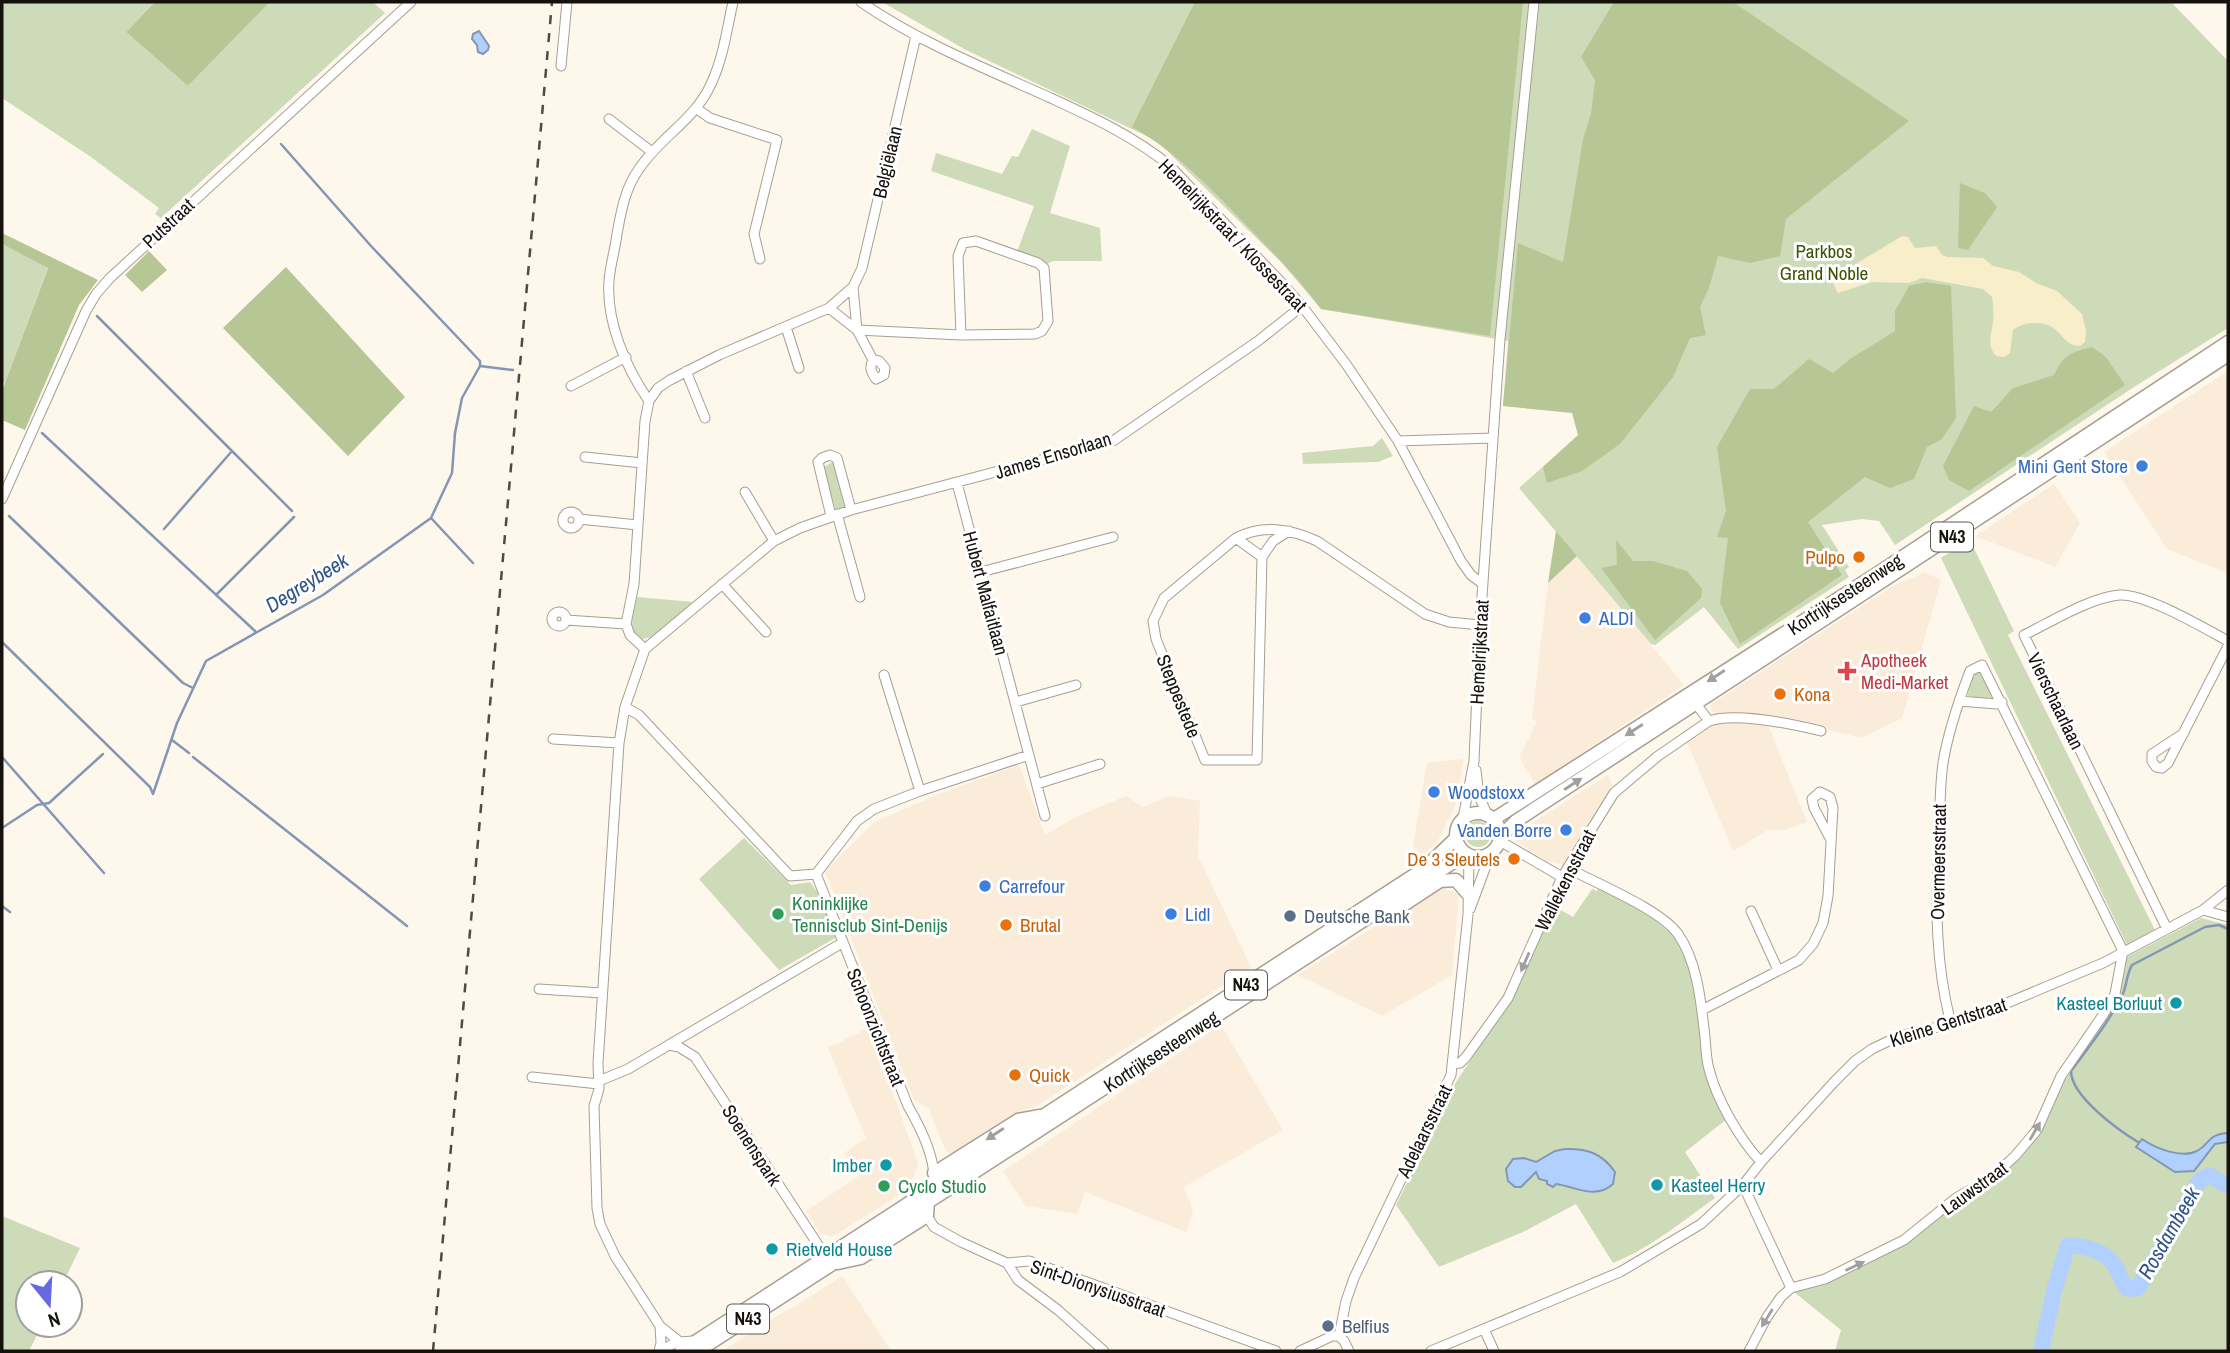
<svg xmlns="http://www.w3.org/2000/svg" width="2230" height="1353" font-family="'Archivo Narrow',sans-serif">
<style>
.commercial{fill:#fbebd9}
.green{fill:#cedbb9}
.forest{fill:#b6c795}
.sand{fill:#f8eec9}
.water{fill:#b2d0fd;stroke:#8397b5;stroke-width:2}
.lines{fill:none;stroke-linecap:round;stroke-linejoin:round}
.stream{stroke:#8397b5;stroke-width:2.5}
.river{stroke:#b2d0fd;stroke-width:16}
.minor-casing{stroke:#a79f91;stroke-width:11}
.major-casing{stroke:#a79f91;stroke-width:15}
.minor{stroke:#fff;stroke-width:9}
.major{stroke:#fff;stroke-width:12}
.rail{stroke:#4f4b44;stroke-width:2.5;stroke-dasharray:9 9;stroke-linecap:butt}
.oneway{fill:#a1a09e}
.shop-dot{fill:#3f7fe0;stroke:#fff;stroke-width:2.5}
.food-dot{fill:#e8710a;stroke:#fff;stroke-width:2.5}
.health-dot{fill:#e0444e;stroke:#fff;stroke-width:2.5}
.leisure-dot{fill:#2e9e5b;stroke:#fff;stroke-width:2.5}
.service-dot{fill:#5c6f8a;stroke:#fff;stroke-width:2.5}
.culture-dot{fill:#0f9aa8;stroke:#fff;stroke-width:2.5}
.labels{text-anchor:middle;stroke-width:6;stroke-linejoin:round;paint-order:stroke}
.shield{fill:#fff;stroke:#5b5956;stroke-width:2}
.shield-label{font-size:18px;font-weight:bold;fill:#15120d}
.street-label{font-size:19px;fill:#15120d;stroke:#fff}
.park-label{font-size:19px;fill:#405301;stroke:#fff}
.shop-label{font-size:19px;fill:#366cbe;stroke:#fff;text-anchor:start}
.food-label{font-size:19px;fill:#c56008;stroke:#fff;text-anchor:start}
.health-label{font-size:19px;fill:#be3a42;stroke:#fff;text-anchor:start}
.leisure-label{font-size:19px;fill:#27864d;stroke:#fff;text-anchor:start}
.service-label{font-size:19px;fill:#4e5e75;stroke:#fff;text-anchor:start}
.culture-label{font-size:19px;fill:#0d838f;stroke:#fff;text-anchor:end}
.water-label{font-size:21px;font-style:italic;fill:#30548c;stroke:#fff}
</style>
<rect width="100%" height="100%" fill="#fef7eb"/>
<!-- commercial -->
<path class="commercial" d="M2228,371v202l-61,-24 -63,-97z
M2054,484l26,39 -25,44 -80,-31z
M1577,556l107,129 -149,99 -16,-27 18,-35 -5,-4 16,-135z
M1925,572l16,8 -39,138 -40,20 -75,-18 -73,-5 -4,-10 181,-118z
M1767,722l40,100 -22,8h-17l-35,21 -46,-109 26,-18z
M1464,759l-9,47 -17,35 -16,15 -9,-10 14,-83z
M1019,765l26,70 33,-19 48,-20 17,11 26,-11 31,5 -2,55 53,111 -216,140 -14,4 -69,43 -6,-3 -18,-43 -14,-8 -89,-229 49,-49 65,-28z
M1608,775l4,11 -47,79 -18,-4 -31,-20 5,-11z
M1442,888l17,6 -7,81 -70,41 -84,-41 119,-75z
M1221,1025l62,105 -99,57 9,24 -7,21 -101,-40 -8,22 -51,-8 -23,-35z
M870,1027l48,137 -9,25 -74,46 -5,1 -10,-3 -14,-22 53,-35 -15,-23 22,-15 -38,-90z
M842,1276l49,75h-169l60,-38 15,-8z"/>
<!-- green -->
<path class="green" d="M2,2h153l-29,30 62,54 82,-84h103l12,11 -224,205 -6,-4 4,-6 -68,-51 -89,-59z
M882,2h1289l57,59v267l-94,59 -239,158 -16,-24 -17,-2 -40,6 27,42 -4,3 4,7 -111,72 -34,-42 -49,38 -4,-1 -132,-156 45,-40 49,-32 -110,-10 5,-65 -187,-32 -40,-47 -124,-121 -191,-91z
M1032,129l38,17 -20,67 50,15 2,33h-48l-8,3 -29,-12 17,-46 -103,-35 5,-18 66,21 10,-18 6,1z
M2,244l46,23 -43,116 -3,-1z
M1382,438l11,18 -15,6 -75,2 -1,-11 71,-7z
M832,462l5,3 10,43 -11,3 -13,-43z
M1970,540l44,91 -6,4 147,295 -28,15 -186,-387z
M637,597l56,5 -40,35 -12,2c-15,-10 -7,-26 -4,-42z
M1981,672l14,26 -28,-1 7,-24z
M1465 834a13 13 0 1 1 26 0a13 13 0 1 1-26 0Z
M744,838l47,47 19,-3 11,15 16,40 -58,33 -80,-91z
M1599,888l52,28 23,20 16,33 10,43 6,59 21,48 -42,33 30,46c-32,23 -65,50 -102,65l-37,-59 -53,28 -84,35 -43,-62 60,-123 53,-79 11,-21 34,-76 19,11 19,-28 5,2z
M2201,918l27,7v426h-393l6,-21 -47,-38 30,-8 27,-13 107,-71 46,-25 36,-43 17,-37 33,-58 29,-40 4,-38z
M2,1216l78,32 -17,35h-35v42h14l-13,26h-27z"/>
<!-- forest -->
<path class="forest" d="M155,2h115l-82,84 -62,-54z
M1195,2h328l-33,334 -169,-27c-20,-28 -44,-52 -68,-77 -37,-38 -74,-79 -121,-105z
M1614,2h119l176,119 -123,98 -6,37 -30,7 -32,-7 -9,32 -9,19 6,28 -16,3 -17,39 -53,67 -38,27 -35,12 -4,-16 35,-32 -6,-22 -69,-7 15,-163 45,19 20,-123 8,-25 4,-34 -14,-23z
M1960,183l25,10 12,14 -29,43 -10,-2z
M2,233l96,47 -19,25 -54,125 -23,-10v-29l46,-123 -46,-24z
M149,251l18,19 -25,22 -17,-17z
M286,267l119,130 -57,59 -125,-128z
M1926,282l25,4 5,132 -14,21 -15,8 -13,32 -24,9 -25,-11 -57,45 34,53 -102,69 -20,-41 8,-65 -11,-1 9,-26 -9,-64 33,-58h24l35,-30 24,14 17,-14 45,-28v-20l14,-25z
M2092,347l14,10 19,28 -156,106 -20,-11 -6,-14 31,-60 17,6 22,-24 41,-13c9,-20 17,-23 38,-28z
M1556,531l21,25 -29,27z
M1616,540l17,21h20l34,10 15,18 -1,9 -46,42 -54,-72 16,-3z"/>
<!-- sand -->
<path class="sand" d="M1902,236l6,1 7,11 21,-2 6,9 5,2 36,1 10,8 26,6 17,11 21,8 25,23 4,17 -1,11 -5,4c-14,-1 -14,-7 -23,-15 -10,-11 -33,-10 -44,-1l-3,23 -6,4 -8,-1c-10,-11 -4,-22 -3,-35 1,-7 0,-17 -1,-24l-9,-8 -61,-11 -13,5 -37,-1 -34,11 -7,-14z"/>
<!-- water -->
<path class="water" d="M479,31l10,15 -1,4 -5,4 -5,-2 -1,-7 -5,-6 1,-5z
M2226,1133l2,1v8l-13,2 -21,27 -19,1 -39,-25 6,-8c13,9 39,20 55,12 14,-8 9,-15 29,-18z
M1565,1149c21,-1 37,4 50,23l-2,12c-18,16 -36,3 -57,0l-3,3 -6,-3v-3l-8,-2 -3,-7 -15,15h-6l-7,-6 -2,-12 7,-10 11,-1 12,4 19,-11z"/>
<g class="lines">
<!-- stream -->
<path class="stream" d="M281,144l90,102 109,115v5
M97,316l135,135
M42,433l213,198
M9,516l174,167 10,5
M431,518l42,45
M164,529l68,-78 60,60
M216,595l78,-78
M2,642l148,145 3,7 24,-71 29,-62 117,-66 108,-77 21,-45 3,-40 7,-35 18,-32 33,4
M172,740l17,13
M2,757l102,116
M193,757l214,169
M2,828l35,-23 12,-2 54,-49
M2,906l8,6
M2138,1142c-20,-12 -67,-46 -67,-71 18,-24 37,-48 51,-75 5,-10 4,-21 10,-31l73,-38 14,-2 9,4"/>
<!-- river -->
<path class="river" d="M2041,1351l13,-60 14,-46c19,1 39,6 49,24 4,8 4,14 11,20l10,-1 62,-108 9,-5 19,11"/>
<defs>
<path id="minor" d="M861,2c59,41 126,67 192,97 41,19 80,37 116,66l110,115 23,26 44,58 52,77 63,120 10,14 12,9
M561,66l6,-64
M697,109l13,9 67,22 -23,94 6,25
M609,119l43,33
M853,287l4,43
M829,308l28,22 16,30 6,1 6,7 -1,7 -8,4c-5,-7 -7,-12 -3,-19
M786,327l13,41
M857,330l104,5 74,-1 7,-3 6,-10 -4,-53 -6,-5 -62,-22 -13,2 -5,13 3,79
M686,371l19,47
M571,386l55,-29
M649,401c-23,-33 -43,-79 -40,-120 1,-15 6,-31 8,-47 4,-22 8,-46 22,-65 21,-32 56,-49 72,-85 12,-25 16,-55 22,-82
M1398,441l95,-3
M585,457l57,6
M957,483l88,333
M745,492l29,49
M2,499l84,-188 10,-17 14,-16 301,-276
M563 520a8 8 0 1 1 16 0a8 8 0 1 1-16 0Z
M837,514l23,83
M831,516l-13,-54 4,-4 8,-3 7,3 14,52
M579,519l59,6
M1236,538l-72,60 -11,23 3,18 49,121h52l5,-203 11,-16 16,-10
M1262,557l-26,-19c27,-14 54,-9 81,3l108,73 24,8 31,3
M981,572l132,-35
M722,584l44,48
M552 619a7 7 0 1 1 14 0a7 7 0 1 1-14 0Z
M566,620l60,4
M645,649l-15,-14 -4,-11 8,-40 11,-163 4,-20 9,-13 12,-8 49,-25 110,-47 24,-21 9,-19 54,-232
M884,675l36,116
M1959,701l38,3 5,-2
M1016,702l60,-17
M1696,704l13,17
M625,707l14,8 151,161 26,-2 92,232c11,19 26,49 26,72
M2184,733l-32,21v7l4,6 6,1 6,-5 60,-117
M553,739l66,4
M1476,770l3,26 8,18
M1037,784l63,-20
M1463,818l11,-57 6,-136 20,-286 34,-337
M1500,841l62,36
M1568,868c29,16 92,41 110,66 20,29 23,69 27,103 1,10 1,22 4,32 7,29 31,71 52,93
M816,874l41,-53 17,-12 46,-18 109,-36
M1470,909l20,-54
M2203,910l25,7
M1751,911l27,59
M2167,929l-143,-294c27,-13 65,-37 95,-40 26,-2 85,33 109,46
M539,989l63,4
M1702,1010l97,-50 14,-16 10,-21 5,-27 5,-88 -3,-11 -10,-5 -8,7 2,9 17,32
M1951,1024c-15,-58 -16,-116 -12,-175 1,-29 0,-57 4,-86 5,-31 16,-63 27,-92l12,-6 141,286
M669,1045l10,2 16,10 131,200
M1453,1064l7,-1 6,-6 42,-59 54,-121 52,-84 44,-37 51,-35c28,-9 83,3 112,10
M532,1077l67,7
M599,1081l29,-12 214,-126
M1743,1185l48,103
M927,1216l7,11 27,15 46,21 22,-2 247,90
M1007,1263l11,17 40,30 46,41
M1484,1329l10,22
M1339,1336l7,-35 8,-23 97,-203 17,-160 1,-59
M1339,1336l5,5 5,10
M693,1341l-13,1 -20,-16 -45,-70 -15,-32 -3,-16 -3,-102 5,-17 -1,-26 21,-320 6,-36 20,-58 129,-108 26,-13 51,-18 262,-69 145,-100 44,-35
M659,1351l2,-8 -1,-17
M661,1351l17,-10
M1300,1351l32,-15h7
M1431,1351l189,-79 81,-48 42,-39 18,-23 74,-81 20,-20 17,-12 27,-13 65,-15 139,-58 100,-53 25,-20
M1749,1351l18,-34 14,-20 10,-9 34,-9 79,-39 52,-42 35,-20 24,-22 22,-26 24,-54 42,-61 12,-21 8,-43"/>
<path id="major" d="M1456 835a22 22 0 1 1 44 0a22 22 0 1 1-44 0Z
M1494,819l384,-246 350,-231
M1501,836l15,-15 712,-466
M1383,909l19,-3 38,-25 16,-1 11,13
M1133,1070l333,-216
M934,1173l84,-53 22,-4
M838,1263l23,-5 66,-42 1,-16
M681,1351l744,-483 31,-30
M698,1351l408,-264"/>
</defs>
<!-- minor casing -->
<use href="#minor" class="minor-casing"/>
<!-- major casing -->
<use href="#major" class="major-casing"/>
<!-- minor -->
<use href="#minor" class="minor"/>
<!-- major -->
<use href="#major" class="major"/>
<!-- rail -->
<path class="rail" d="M433,1351l119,-1349"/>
</g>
<!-- one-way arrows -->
<defs><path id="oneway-solid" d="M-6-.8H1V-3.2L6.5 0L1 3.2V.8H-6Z" transform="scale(1.75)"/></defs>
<g class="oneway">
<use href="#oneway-solid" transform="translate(1716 676) rotate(147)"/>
<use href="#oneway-solid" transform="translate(1634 730) rotate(147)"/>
<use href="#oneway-solid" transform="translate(1573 784) rotate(-33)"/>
<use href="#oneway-solid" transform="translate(1525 962) rotate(113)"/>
<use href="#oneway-solid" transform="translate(2035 1131) rotate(-60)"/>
<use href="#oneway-solid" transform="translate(995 1134) rotate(147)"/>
<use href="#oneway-solid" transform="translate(1855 1266) rotate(-25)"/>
<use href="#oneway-solid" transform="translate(1767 1318) rotate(122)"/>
</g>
<!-- markers -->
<g class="shop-dot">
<circle cx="2142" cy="466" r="7"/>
<circle cx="1585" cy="618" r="7"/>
<circle cx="1434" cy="792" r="7"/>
<circle cx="1566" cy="830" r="7"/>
<circle cx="985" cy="886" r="7"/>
<circle cx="1171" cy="914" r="7"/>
</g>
<g class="food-dot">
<circle cx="1859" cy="557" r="7"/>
<circle cx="1780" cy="694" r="7"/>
<circle cx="1514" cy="859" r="7"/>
<circle cx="1006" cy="925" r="7"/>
<circle cx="1015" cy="1075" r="7"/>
</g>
<path class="health-dot" d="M1843.5 660.5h7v7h7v7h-7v7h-7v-7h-7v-7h7z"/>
<g class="leisure-dot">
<circle cx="778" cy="914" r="7"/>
<circle cx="884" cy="1186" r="7"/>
</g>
<g class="service-dot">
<circle cx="1290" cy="916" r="7"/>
<circle cx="1328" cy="1326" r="7"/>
</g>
<g class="culture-dot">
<circle cx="2176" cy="1003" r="7"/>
<circle cx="886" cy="1165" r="7"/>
<circle cx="1657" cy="1185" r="7"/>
<circle cx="772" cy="1249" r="7"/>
</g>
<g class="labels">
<!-- shield labels -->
<g class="shield">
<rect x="1931" y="522.5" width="42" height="29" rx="5"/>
<rect x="1225" y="970.5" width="42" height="29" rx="5"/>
<rect x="727" y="1304.5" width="42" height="29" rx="5"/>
</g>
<g class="shield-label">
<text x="1952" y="543">N43</text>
<text x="1246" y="991">N43</text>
<text x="748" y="1325">N43</text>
</g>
<!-- street labels -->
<g class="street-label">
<text transform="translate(887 162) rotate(-77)" y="7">Belgiëlaan</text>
<text transform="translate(168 223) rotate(-43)" y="7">Putstraat</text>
<text transform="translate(1233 235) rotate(46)" y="7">Hemelrijkstraat / Klossestraat</text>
<text transform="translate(1053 455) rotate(-17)" y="7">James Ensorlaan</text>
<text transform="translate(986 593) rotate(75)" y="7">Hubert Malfaitlaan</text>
<text transform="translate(1845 594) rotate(-33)" y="7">Kortrijksesteenweg</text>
<text transform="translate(1479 652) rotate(-87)" y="7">Hemelrijkstraat</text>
<text transform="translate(1179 696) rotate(68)" y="7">Steppestede</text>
<text transform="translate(2056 701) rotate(64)" y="7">Vierschaarlaan</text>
<text transform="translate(1938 862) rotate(-89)" y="7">Overmeersstraat</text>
<text transform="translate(1565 880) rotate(-63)" y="7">Wallekensstraat</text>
<text transform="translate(1948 1022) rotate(-18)" y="7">Kleine Gentstraat</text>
<text transform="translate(876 1027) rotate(68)" y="7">Schoonzichtstraat</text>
<text transform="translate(1161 1051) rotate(-33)" y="7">Kortrijksesteenweg</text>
<text transform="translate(1424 1131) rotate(-64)" y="7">Adelaarsstraat</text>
<text transform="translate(752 1145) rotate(57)" y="7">Soenenspark</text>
<text transform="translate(1974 1188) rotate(-36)" y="7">Lauwstraat</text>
<text transform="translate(1098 1288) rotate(19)" y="7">Sint-Dionysiusstraat</text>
</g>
<!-- park labels -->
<g class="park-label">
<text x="1824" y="258">Parkbos<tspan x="1824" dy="22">Grand Noble</tspan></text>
</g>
<!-- shop labels -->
<g class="shop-label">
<text x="2128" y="473" text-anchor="end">Mini Gent Store</text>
<text x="1599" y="625">ALDI</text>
<text x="1448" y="799">Woodstoxx</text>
<text x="1552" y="837" text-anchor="end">Vanden Borre</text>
<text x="999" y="893">Carrefour</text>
<text x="1185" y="921">Lidl</text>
</g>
<!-- food labels -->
<g class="food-label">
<text x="1845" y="564" text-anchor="end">Pulpo</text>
<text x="1794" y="701">Kona</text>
<text x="1500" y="866" text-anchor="end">De 3 Sleutels</text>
<text x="1020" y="932">Brutal</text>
<text x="1029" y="1082">Quick</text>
</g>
<!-- health labels -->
<g class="health-label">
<text x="1861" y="667">Apotheek<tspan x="1861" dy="22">Medi-Market</tspan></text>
</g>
<!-- leisure labels -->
<g class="leisure-label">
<text x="792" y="910">Koninklijke<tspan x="792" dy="22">Tennisclub Sint-Denijs</tspan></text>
<text x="898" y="1193">Cyclo Studio</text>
</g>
<!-- service labels -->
<g class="service-label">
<text x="1304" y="923">Deutsche Bank</text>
<text x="1342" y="1333">Belfius</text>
</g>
<!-- culture labels -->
<g class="culture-label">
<text x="2162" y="1010">Kasteel Borluut</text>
<text x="872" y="1172">Imber</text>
<text x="1671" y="1192" text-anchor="start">Kasteel Herry</text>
<text x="786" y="1256" text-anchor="start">Rietveld House</text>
</g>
<!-- water labels -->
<g class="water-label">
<text transform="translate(307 583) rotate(-32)" y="7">Degreybeek</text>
<text transform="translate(2169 1233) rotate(-60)" y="7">Rosdambeek</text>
</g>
</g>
<!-- border -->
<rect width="2230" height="1353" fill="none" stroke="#15120d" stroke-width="7"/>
<!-- north arrow -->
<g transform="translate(49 1304) rotate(162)"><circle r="33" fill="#ffffff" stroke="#a1a09e" stroke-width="2"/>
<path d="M0-5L12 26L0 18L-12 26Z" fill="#6768e2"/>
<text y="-10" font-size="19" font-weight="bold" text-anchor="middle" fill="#15120d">N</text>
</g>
</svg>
